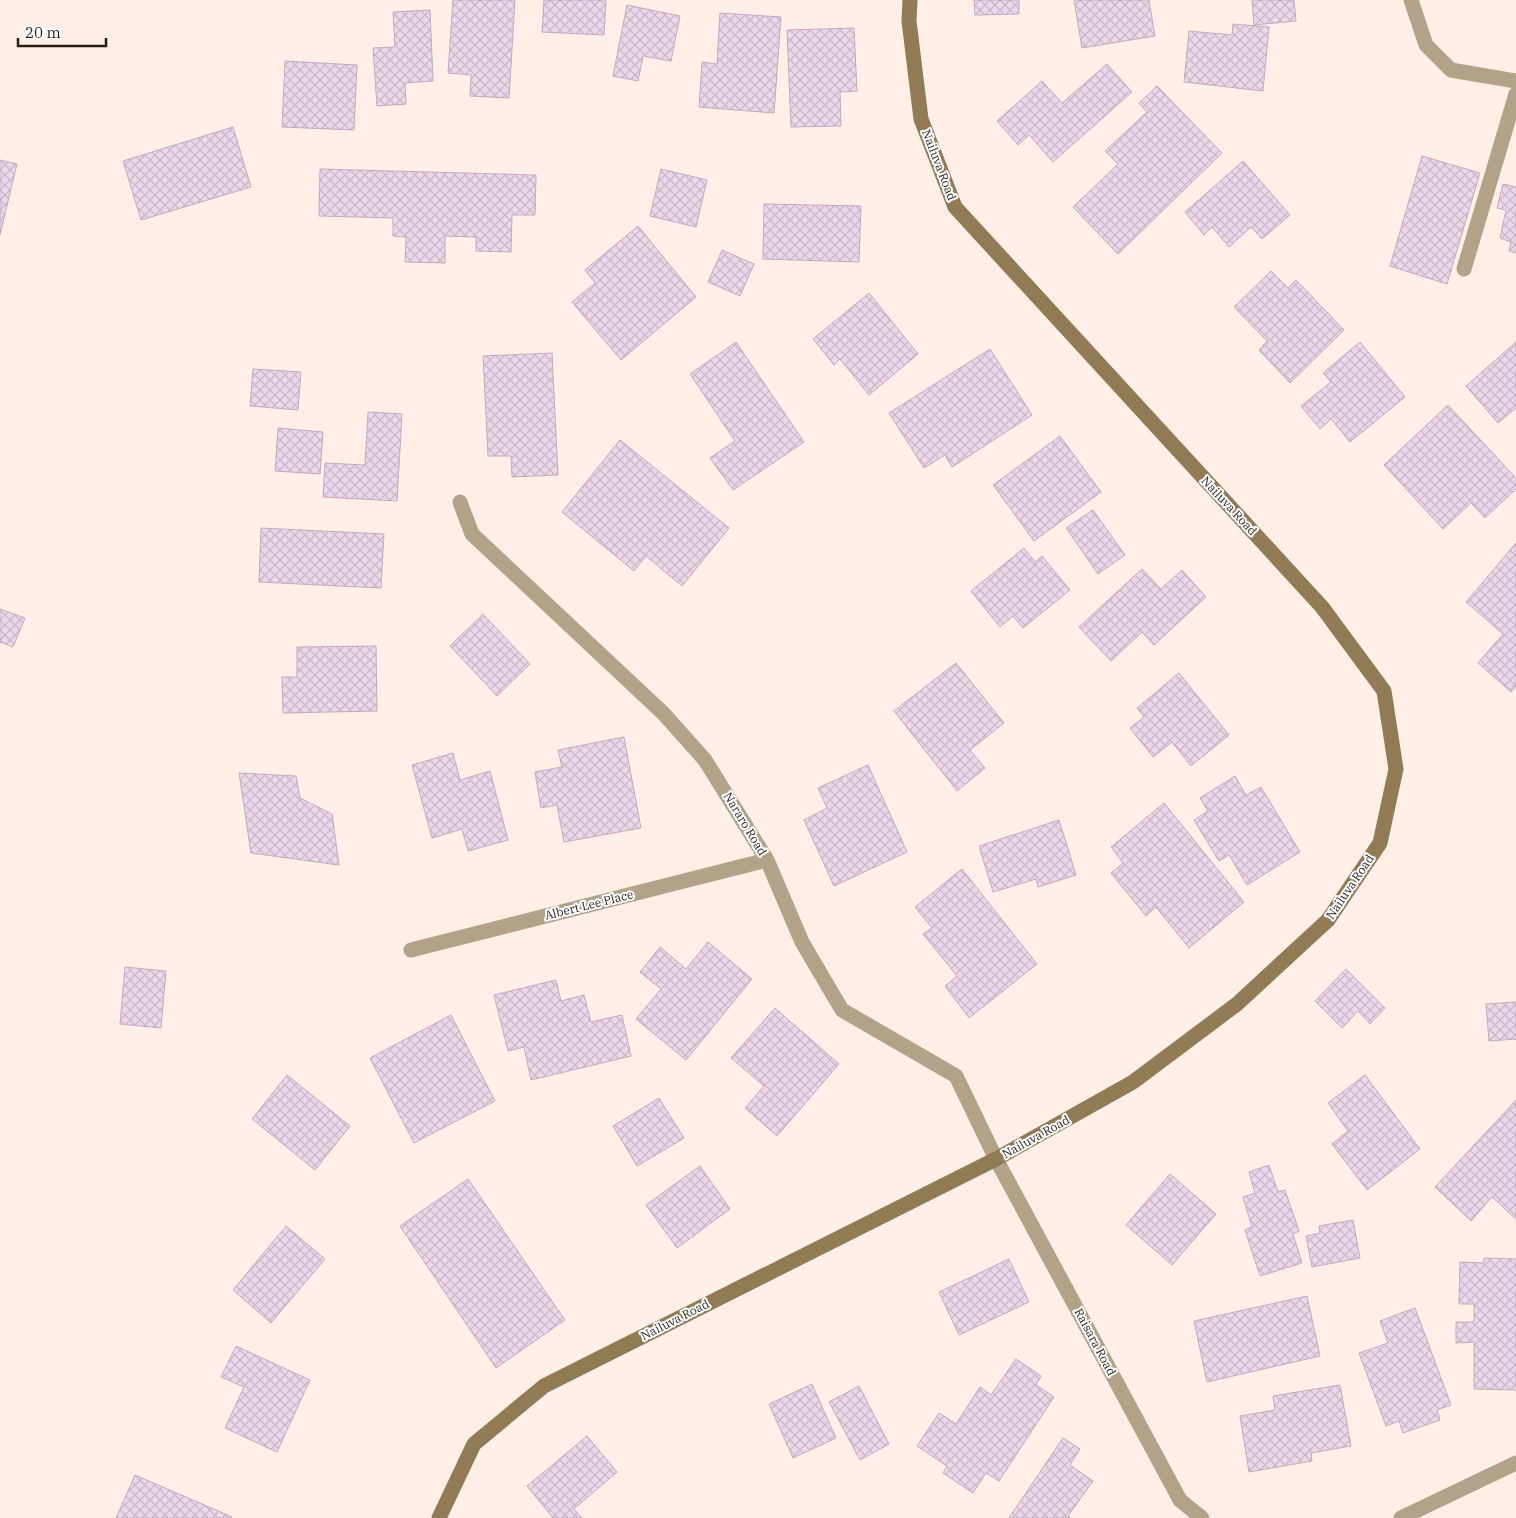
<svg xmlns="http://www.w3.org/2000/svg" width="1516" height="1518" font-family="'IBM Plex Serif',serif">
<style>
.building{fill:url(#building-cross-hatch);stroke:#beacbe}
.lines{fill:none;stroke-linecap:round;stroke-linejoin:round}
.street{stroke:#b1a288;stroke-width:15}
.secondary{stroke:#917b54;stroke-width:15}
.labels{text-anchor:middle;stroke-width:4;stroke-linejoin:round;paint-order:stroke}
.street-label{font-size:12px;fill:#261d18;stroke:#fff}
</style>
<defs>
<pattern id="building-cross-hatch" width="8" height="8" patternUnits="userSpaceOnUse" patternTransform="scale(1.25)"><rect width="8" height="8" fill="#ead7ea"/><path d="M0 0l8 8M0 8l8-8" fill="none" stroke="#c9b8c8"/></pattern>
</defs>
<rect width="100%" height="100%" fill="#ffefe7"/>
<!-- building -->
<path class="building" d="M453,0h62l-6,98 -39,-2 1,-21 -23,-2z
M544,0h62l-2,35 -62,-3z
M974,0h45v14l-44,1z
M1074,0h75l6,36 -73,12z
M1252,0h42l2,21 -42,4z
M627,5l53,11 -9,45 -28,-5 -5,25 -25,-5z
M430,10l3,71 -28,2 1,21 -29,2 -4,-58 22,-1 -2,-35z
M720,13l61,4 -7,96 -75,-6 3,-45 15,2z
M1233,24l36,3 -6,64 -79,-9 5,-51 43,4z
M854,28l3,63 -17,1 1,34 -50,1 -4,-97z
M285,61l72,4 -3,65 -72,-3z
M1107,64l25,28 -79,70 -24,-27 -11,10 -21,-24 45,-40 20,22z
M1157,86l65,67 -104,101 -45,-47 45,-43 -13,-13 42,-39 -8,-9z
M233,127l18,60 -110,33 -18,-59z
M1422,156l58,17 -33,111 -57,-18z
M0,160l17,4 -17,71z
M1243,161l47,54 -28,24 -11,-12 -22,20 -17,-20 -8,8 -19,-23z
M320,169l216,6 -1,40h-23l-1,37 -35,-1v-14l-31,-1v27l-40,-1 1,-25 -13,-1v-18l-74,-2z
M661,169l46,11 -11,47 -46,-11z
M1503,184l13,3v66l-7,-2 2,-9 -11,-4 6,-28 -9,-2z
M764,204l97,2 -2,56 -96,-3z
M638,226l58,71 -75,63 -49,-58 23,-19 -10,-13z
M722,250l32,14 -14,32 -32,-14z
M1271,271l17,17 8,-8 48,50 -54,53 -31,-33 8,-9 -33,-34z
M869,293l49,61 -49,41 -29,-36 -6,6 -21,-26z
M736,342l68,100 -71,48 -23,-32 25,-17 -45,-67z
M1360,342l45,55 -55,45 -19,-23 -11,10 -19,-23 30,-24 -8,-9z
M1516,342v66l-18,15 -32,-37z
M990,349l42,66 -80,52 -7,-12 -21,13 -35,-55z
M552,353l6,122 -46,2 -1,-21h-23l-5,-100z
M253,369l48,3 -3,38 -48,-4z
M1448,405l68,73v11l-31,29 -14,-15 -28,26 -59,-64z
M368,412l34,2 -5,87 -74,-4 2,-34 40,2z
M278,428l45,4 -3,42 -45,-3z
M1060,436l41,56 -67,49 -41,-56z
M620,440l109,88 -47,58 -36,-30 -12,15 -72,-59z
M1093,510l32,45 -27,19 -32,-46z
M261,528l123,6 -3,54 -122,-6z
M1516,543v143l-5,6 -33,-29 25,-29 -37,-32z
M1024,548l11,14 7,-6 28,34 -47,38 -10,-12 -13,11 -29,-36z
M1142,569l19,20 21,-19 24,27 -52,48 -12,-13 -31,29 -32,-34z
M0,609l25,9 -12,29 -13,-5z
M483,614l47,50 -33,32 -47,-50z
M376,646l1,65 -94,2 -1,-36h15v-30z
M956,663l48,60 -34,27 15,18 -28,23 -63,-80z
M1179,673l50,62 -38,31 -19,-24 -19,15 -23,-29 14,-11 -7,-9z
M624,737l17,91 -77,14 -7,-37 -16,3 -6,-36 27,-5 -4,-17z
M453,753l7,27 30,-9 18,69 -40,11 -6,-22 -30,9 -20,-73z
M868,765l39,87 -73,34 -30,-66 23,-12 -9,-20z
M239,773l57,3 4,22 32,16 7,51 -88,-12z
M1235,776l11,19 15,-8 39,65 -53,33 -18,-30 -10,6 -25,-41 14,-9 -8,-13z
M1164,803l80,99 -55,46 -33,-41 -10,9 -35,-43 12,-10 -12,-16z
M1059,820l17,55 -38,12 -2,-8 -43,13 -14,-46z
M962,869l75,95 -68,54 -24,-32 12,-10 -34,-42 9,-6 -17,-21z
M708,942l44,37 -66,81 -50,-41 25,-30 -21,-17 20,-25 26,22z
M125,967l41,4 -5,57 -41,-4z
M1346,969l39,39 -15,16 -12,-13 -16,17 -27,-27z
M556,980l5,21 23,-6 7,27 31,-7 9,41 -100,24 -7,-33 -16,4 -14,-56z
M1516,1002v37l-27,2 -3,-37z
M775,1008l64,56 -62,72 -32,-28 19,-22 -33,-28z
M451,1015l44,86 -81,42 -44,-85z
M287,1075l63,51 -35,44 -63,-51z
M1365,1075l55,74 -53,41 -35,-46 16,-13 -20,-28z
M659,1098l25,40 -47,28 -24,-40z
M1516,1100v119l-24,-22 -21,24 -36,-34z
M1269,1165l9,27 7,-2 14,41 -6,3 9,29 -42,13 -15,-46 7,-3 -9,-30 12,-4 -6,-21z
M700,1166l30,43 -53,39 -31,-43z
M1170,1174l46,40 -44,51 -46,-40z
M468,1179l97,141 -69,48 -96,-142z
M1353,1220l7,38 -48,9 -6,-31 14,-3 -1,-7z
M286,1226l39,33 -54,64 -38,-33z
M1484,1258l32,1v131l-42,-1v-47l-18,1v-21h18v-18h-15l1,-42 24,1z
M1009,1259l20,43 -70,33 -20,-43z
M1307,1296l13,60 -113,26 -13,-61z
M1415,1308l36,97 -14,5 3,10 -37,13 -4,-12 -13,5 -27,-73 29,-10 -8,-22z
M236,1346l74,34 -33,72 -52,-24 19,-41 -23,-10z
M1016,1359l25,17 -5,9 18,12 -55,84 -13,-8 -13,20 -30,-20 4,-7 -30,-20 22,-33 17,11 24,-37 11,8z
M812,1384l24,54 -43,20 -24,-54z
M1340,1385l11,61 -40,7 1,8 -63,11 -9,-56 35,-6 -2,-14z
M859,1386l30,58 -29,16 -31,-58z
M587,1436l30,36 -43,37 8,9h-29l-26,-32z
M1063,1438l17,11 -10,16 23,16 -25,35 3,2h-62z
M135,1475l97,42 -1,1h-115z"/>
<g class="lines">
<!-- street -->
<path class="street" d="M1411,0l15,45 25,25 65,11
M1464,269l52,-175
M460,502l12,32 191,179 42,47 62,100 35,82 40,68 114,66 40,83 184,341 22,18
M411,950l356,-90
M1401,1518l115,-55"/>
<!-- secondary -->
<path class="secondary" d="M439,1518l35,-74 70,-58 452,-227 137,-77 104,-78 91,-84 52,-77 16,-74 -12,-78 -62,-84 -367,-400 -34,-88 -12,-98 1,-21"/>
</g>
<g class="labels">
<!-- street labels -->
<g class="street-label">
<text transform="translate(939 165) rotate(69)" y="4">Nailuva Road</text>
<text transform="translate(1229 506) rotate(47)" y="4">Nailuva Road</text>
<text transform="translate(745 824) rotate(59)" y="4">Nararo Road</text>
<text transform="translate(1350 887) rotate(-56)" y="4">Nailuva Road</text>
<text transform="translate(589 905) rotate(-14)" y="4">Albert Lee Place</text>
<text transform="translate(1036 1137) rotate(-29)" y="4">Nailuva Road</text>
<text transform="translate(675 1320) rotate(-27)" y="4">Nailuva Road</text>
<text transform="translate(1095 1342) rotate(62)" y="4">Raisara Road</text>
</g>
</g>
<!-- scale -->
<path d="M18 38v8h88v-8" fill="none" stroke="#261d18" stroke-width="2.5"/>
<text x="25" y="38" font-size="15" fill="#261d18" stroke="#ffffff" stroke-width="4" paint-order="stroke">20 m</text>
</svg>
